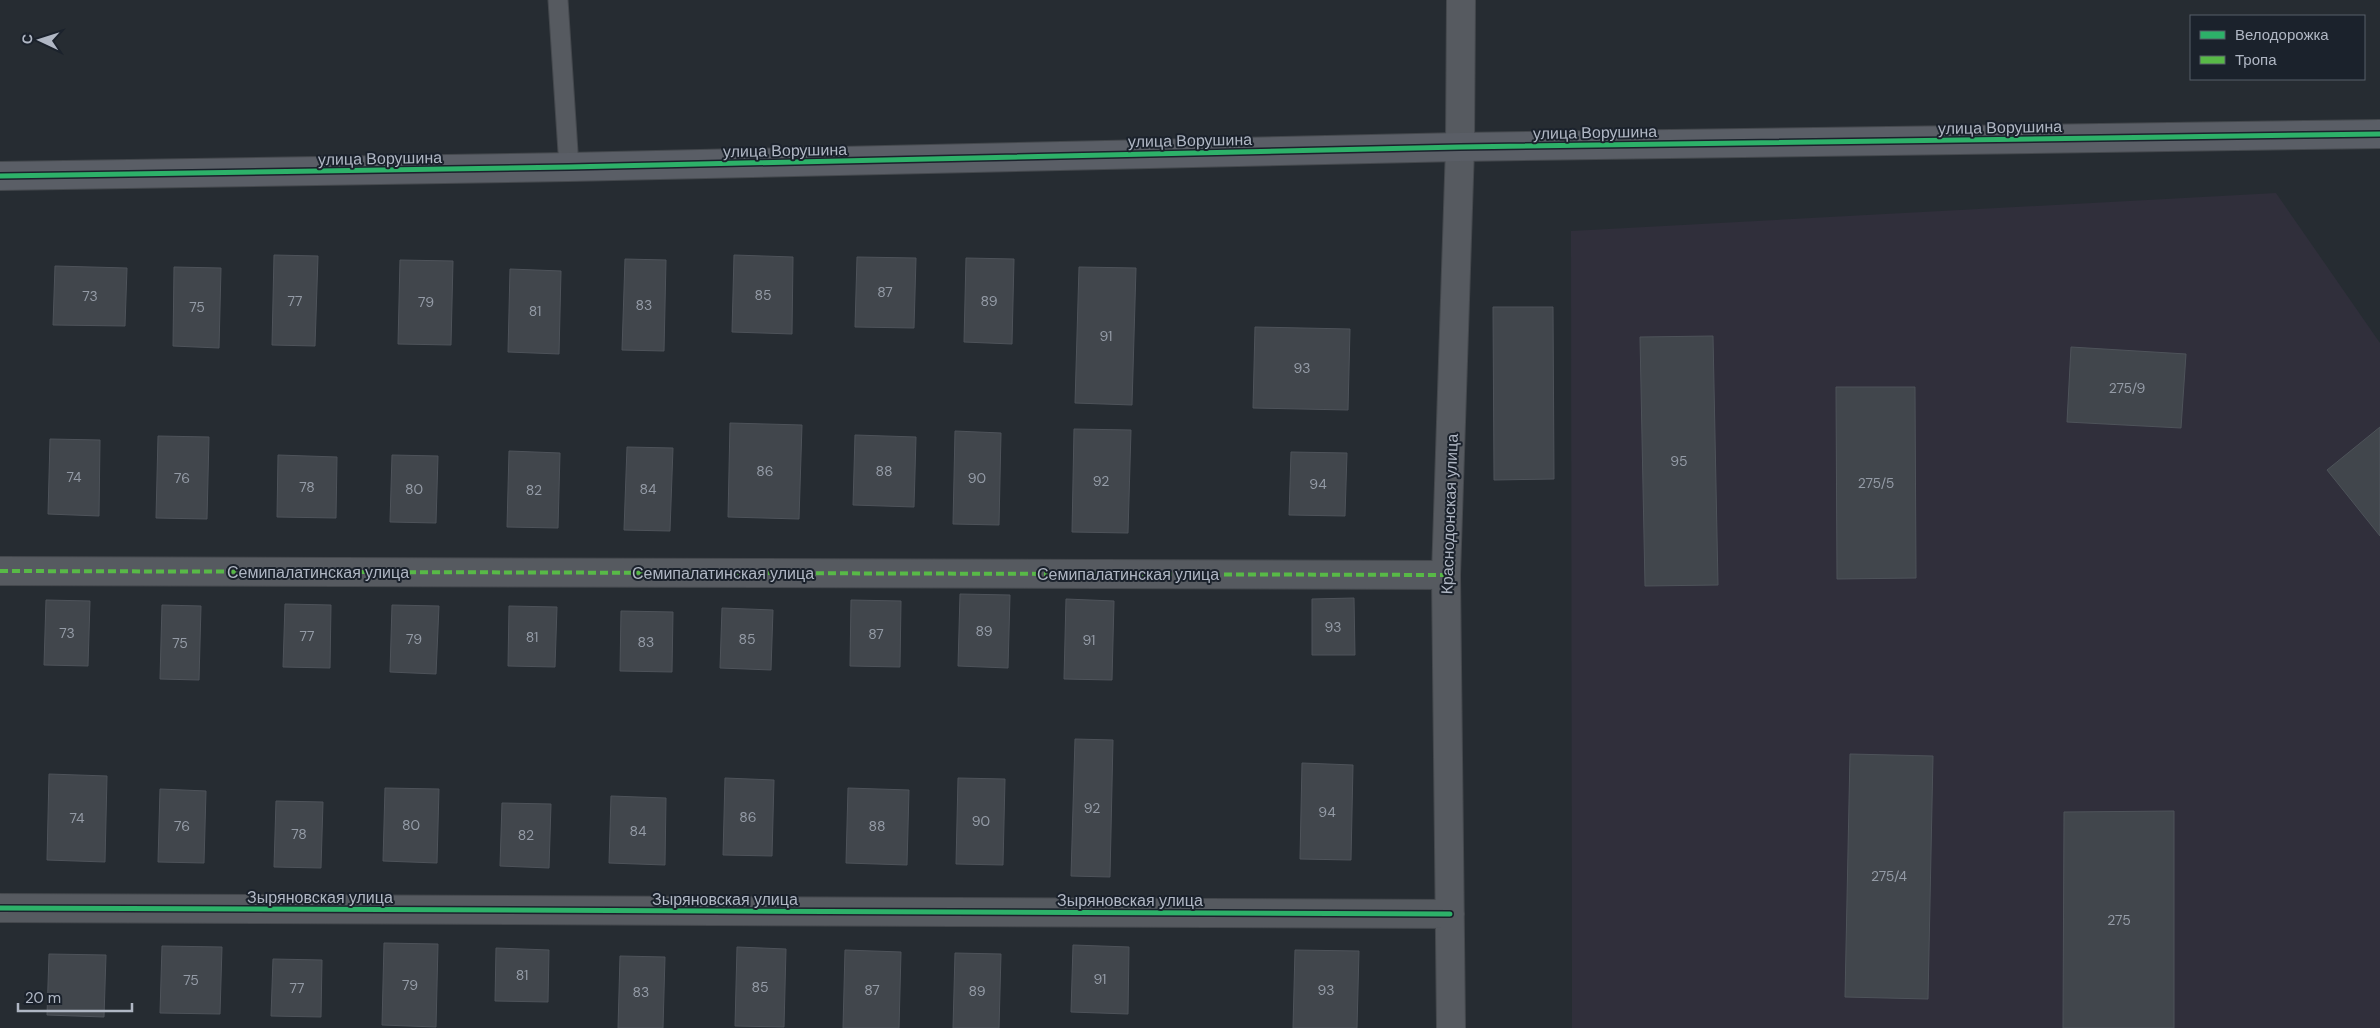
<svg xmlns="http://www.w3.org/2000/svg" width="2380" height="1028" font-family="'DM Sans',sans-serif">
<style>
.medical{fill:#302f3b}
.building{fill:#41464c;stroke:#4e535a}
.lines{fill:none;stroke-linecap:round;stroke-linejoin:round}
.lane-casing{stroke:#44484d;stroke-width:21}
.street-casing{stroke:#44484d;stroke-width:30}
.secondary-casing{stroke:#44484d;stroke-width:30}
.lane{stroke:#565a60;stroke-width:19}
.street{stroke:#565a60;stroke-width:28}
.secondary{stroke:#5a5e66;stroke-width:28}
.quiet{stroke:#58b947;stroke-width:4;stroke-dasharray:8 4;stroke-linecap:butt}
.cycleway-casing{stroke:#1b222c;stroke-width:8}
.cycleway{stroke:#2db169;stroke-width:5}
.labels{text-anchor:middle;stroke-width:4;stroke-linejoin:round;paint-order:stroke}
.number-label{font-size:14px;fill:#949ba6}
.street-label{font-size:16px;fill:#b0b7c4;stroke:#1b222c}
</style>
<rect width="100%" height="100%" fill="#262c32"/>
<!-- medical -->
<path class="medical" d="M2276,193l104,150v685h-808l-1,-797z"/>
<!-- building -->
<path class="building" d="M274,255l44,1 -3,90 -43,-1z
M734,255l59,2 -1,77 -60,-2z
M857,257l59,1 -2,70 -59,-1z
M966,258l48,1 -2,85 -48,-2z
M625,259l41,1 -2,91 -42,-1z
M400,260l53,1 -2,84 -53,-1z
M55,266l72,2 -2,58 -72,-1z
M174,267l47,1 -2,80 -46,-2z
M1079,267l57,1 -4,137 -57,-2z
M510,269l51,2 -2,83 -51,-2z
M1493,307h60l1,172 -60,1z
M1255,327l95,2 -2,81 -95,-2z
M1713,336l5,249 -73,1 -5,-249z
M2071,347l115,7 -5,74 -114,-6z
M1836,387h79l1,191 -79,1z
M730,423l72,2 -3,94 -71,-2z
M2380,427v109l-53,-66z
M1074,429l57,1 -3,103 -56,-1z
M955,431l46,2 -2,92 -46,-1z
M855,435l61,2 -2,70 -61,-2z
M158,436l51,1 -2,82 -51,-1z
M50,439l50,1 -1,76 -51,-2z
M627,447l46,1 -3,83 -46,-1z
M509,451l51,2 -2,75 -51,-1z
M1291,452l56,1 -2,63 -56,-1z
M278,455l59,2 -1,61 -59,-1z
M392,455l46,1 -2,67 -46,-1z
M960,594l50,1 -2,73 -50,-2z
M1354,598l1,57h-43v-56z
M1066,599l48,2 -2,79 -48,-1z
M46,600l44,1 -2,65 -44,-1z
M851,600l50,1 -1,66 -50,-1z
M285,604l46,1 -1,63 -47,-1z
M162,605l39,1 -2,74 -39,-1z
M392,605l47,1 -3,68 -46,-2z
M509,606l48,1 -2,60 -47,-1z
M722,608l51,2 -2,60 -51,-2z
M621,611l52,1 -1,60 -52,-1z
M1075,739l38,1 -3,137 -39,-1z
M1850,754l83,2 -5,243 -83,-2z
M1302,763l51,2 -2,95 -51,-1z
M49,774l58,2 -2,86 -58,-2z
M725,778l49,2 -2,76 -49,-1z
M958,778l47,1 -2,86 -47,-1z
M385,788l54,1 -2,74 -54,-2z
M848,788l61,2 -2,75 -61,-2z
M160,789l46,2 -2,72 -46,-1z
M611,796l55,2 -1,67 -56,-2z
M276,801l47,1 -2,66 -47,-1z
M502,803l49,1 -2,64 -49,-2z
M2174,811v217h-111l1,-216z
M384,943l54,1 -2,83 -54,-2z
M1073,945l56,2 -1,67 -57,-2z
M162,946l60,1 -2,67 -60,-1z
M737,947l49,2 -2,78 -49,-1z
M496,948l53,2 -1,52 -53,-1z
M845,950l56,2 -2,76h-56z
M1295,950l64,1 -2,77h-64z
M955,953l46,1 -2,74h-46z
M49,954l57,1 -2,62 -57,-2z
M620,956l45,1 -2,71h-45z
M273,959l49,1 -1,57 -50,-1z"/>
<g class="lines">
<defs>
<path id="lane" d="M558,0l11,167"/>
<path id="street" d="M0,571l1446,4
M0,908l1450,6
M1451,1028l-5,-453 14,-428 1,-147"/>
<path id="secondary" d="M0,176l569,-9 891,-20 920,-13"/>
</defs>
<!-- lane casing -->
<use href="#lane" class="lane-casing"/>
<!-- street casing -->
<use href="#street" class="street-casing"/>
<!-- secondary casing -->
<use href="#secondary" class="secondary-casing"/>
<!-- lane -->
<use href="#lane" class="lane"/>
<!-- street -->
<use href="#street" class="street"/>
<!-- secondary -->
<use href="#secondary" class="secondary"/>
<!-- quiet -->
<path class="quiet" d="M0,571l1446,4"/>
<defs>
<path id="cycleway" d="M0,176l569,-9 891,-20 920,-13
M0,908l1450,6"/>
</defs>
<!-- cycleway casing -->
<use href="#cycleway" class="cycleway-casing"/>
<!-- cycleway -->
<use href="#cycleway" class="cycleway"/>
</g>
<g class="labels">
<!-- number labels -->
<g class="number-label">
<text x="885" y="297">87</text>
<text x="763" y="300">85</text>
<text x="90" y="301">73</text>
<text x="295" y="306">77</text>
<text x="989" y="306">89</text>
<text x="426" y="307">79</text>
<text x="644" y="310">83</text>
<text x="197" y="312">75</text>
<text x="535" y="316">81</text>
<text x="1106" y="341">91</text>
<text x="1302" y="373">93</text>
<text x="2127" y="393">275/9</text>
<text x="1679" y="466">95</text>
<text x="765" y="476">86</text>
<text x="884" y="476">88</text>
<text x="74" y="482">74</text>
<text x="182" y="483">76</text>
<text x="977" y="483">90</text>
<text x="1101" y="486">92</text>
<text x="1876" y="488">275/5</text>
<text x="1318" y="489">94</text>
<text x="307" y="492">78</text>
<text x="414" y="494">80</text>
<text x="648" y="494">84</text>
<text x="534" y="495">82</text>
<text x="1333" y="632">93</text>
<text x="984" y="636">89</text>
<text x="67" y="638">73</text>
<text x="876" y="639">87</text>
<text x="307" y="641">77</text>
<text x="532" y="642">81</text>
<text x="414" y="644">79</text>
<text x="747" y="644">85</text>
<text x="1089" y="645">91</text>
<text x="646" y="647">83</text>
<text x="180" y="648">75</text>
<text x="1092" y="813">92</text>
<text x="1327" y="817">94</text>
<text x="748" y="822">86</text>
<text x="77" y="823">74</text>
<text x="981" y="826">90</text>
<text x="411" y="830">80</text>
<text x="182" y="831">76</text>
<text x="877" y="831">88</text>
<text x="638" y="836">84</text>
<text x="299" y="839">78</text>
<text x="526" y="840">82</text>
<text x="1889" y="881">275/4</text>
<text x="2119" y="925">275</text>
<text x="522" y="980">81</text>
<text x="1100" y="984">91</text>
<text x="191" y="985">75</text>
<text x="410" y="990">79</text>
<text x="760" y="992">85</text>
<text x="297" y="993">77</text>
<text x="872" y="995">87</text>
<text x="1326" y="995">93</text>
<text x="977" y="996">89</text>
<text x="641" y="997">83</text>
</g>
<!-- street labels -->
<g class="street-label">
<text transform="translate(2000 127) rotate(-1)" y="6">улица Ворушина</text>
<text transform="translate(1595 132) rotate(-1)" y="6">улица Ворушина</text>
<text transform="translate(1190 140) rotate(-1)" y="6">улица Ворушина</text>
<text transform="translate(785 150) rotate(-1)" y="6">улица Ворушина</text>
<text transform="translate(380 158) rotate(-1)" y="6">улица Ворушина</text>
<text transform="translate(1449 514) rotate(-88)" y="6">Краснодонская улица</text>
<text x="318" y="578">Семипалатинская улица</text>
<text x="723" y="579">Семипалатинская улица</text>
<text x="1128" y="580">Семипалатинская улица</text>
<text x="320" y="903">Зыряновская улица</text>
<text x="725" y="905">Зыряновская улица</text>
<text x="1130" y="906">Зыряновская улица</text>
</g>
</g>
<!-- legend -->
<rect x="2190" y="15" width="175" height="65" fill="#1b222c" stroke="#575e69"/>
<rect x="2200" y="31" width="25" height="8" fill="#2db169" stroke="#575e69"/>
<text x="2235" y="40" font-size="15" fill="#b0b7c4">Велодорожка</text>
<rect x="2200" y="56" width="25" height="8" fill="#58b947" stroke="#575e69"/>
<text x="2235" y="65" font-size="15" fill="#b0b7c4">Тропа</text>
<!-- north arrow -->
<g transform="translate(40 40) rotate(274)" stroke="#1b222c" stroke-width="4" paint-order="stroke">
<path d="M0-4L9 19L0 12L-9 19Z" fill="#b0b7c4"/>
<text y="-8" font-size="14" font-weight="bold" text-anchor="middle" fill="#b0b7c4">С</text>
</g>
<!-- scale -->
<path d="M18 1003v8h114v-8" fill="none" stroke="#b0b7c4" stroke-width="2.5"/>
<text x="25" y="1003" font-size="15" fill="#b0b7c4" stroke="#1b222c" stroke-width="4" paint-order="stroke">20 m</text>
</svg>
